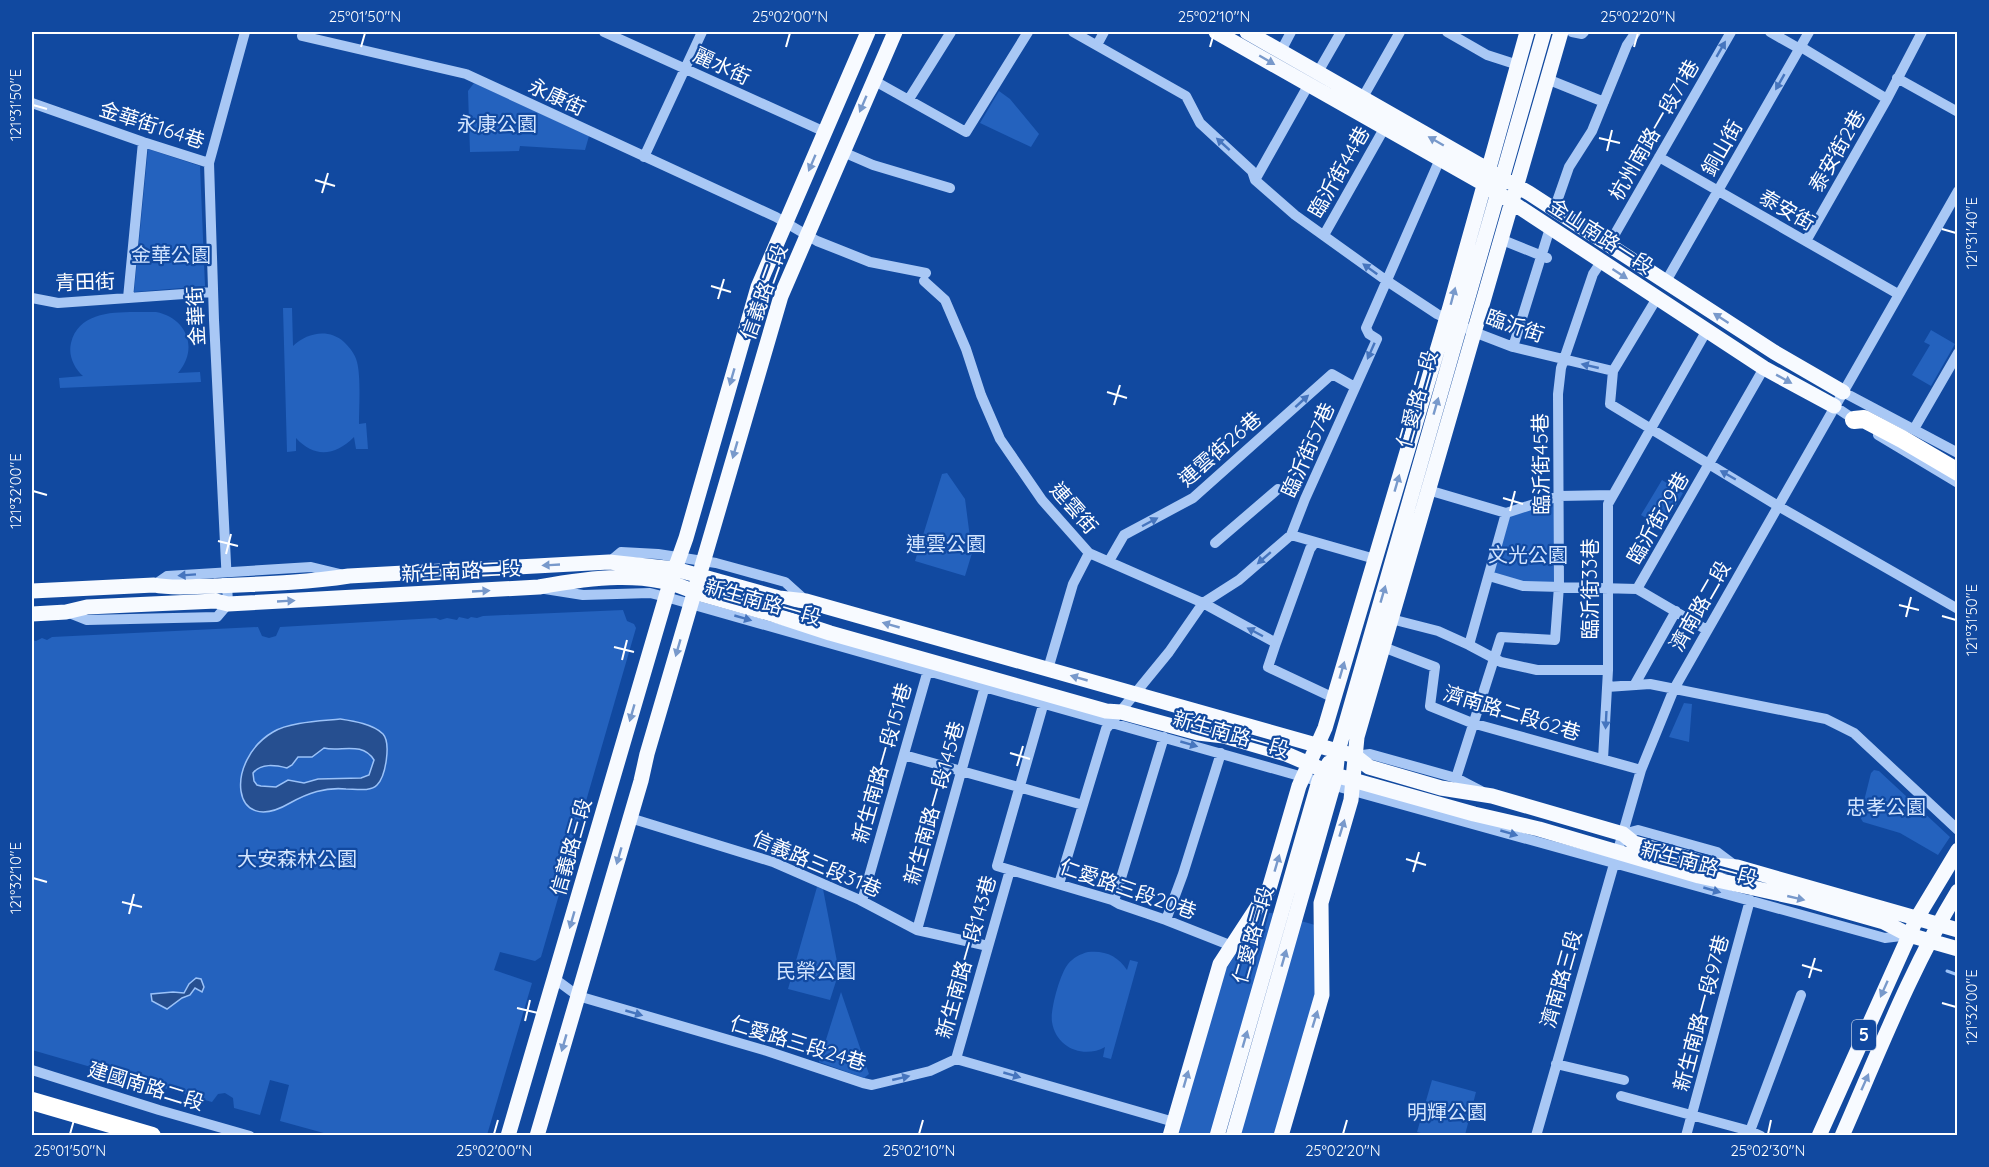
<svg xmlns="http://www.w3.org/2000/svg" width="1989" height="1167" font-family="Quicksand,'Noto Sans TC',sans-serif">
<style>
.green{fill:#2462be}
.water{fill:#264f90;stroke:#9bc2f8;stroke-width:1.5;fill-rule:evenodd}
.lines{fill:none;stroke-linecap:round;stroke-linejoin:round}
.stream{stroke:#9bc2f8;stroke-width:3}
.minor{stroke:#a9c8f5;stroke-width:10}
.major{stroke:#f7faff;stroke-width:15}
.highway{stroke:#fff;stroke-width:18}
.oneway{fill:#4675be}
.oneway2{fill:#7899cb}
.ticks{fill:none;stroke:#fff;stroke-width:2}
.labels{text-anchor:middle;stroke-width:4.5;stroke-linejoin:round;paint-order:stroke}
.shield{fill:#1149a0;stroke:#b8c8e2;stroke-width:1.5}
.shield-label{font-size:18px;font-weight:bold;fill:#fff}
.street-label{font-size:20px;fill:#fff;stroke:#1149a0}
.park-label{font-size:20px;fill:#d2e4fe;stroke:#1149a0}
.neatline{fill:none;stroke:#fff;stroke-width:2}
.ticks-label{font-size:15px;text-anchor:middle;fill:#fff}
</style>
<rect width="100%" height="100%" fill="#1149a0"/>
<!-- green -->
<path class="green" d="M474,83l115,53 -4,14 -65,-4 -1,5 -49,1 -2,-61z
M999,91l11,8 29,35 -8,13 -51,-24z
M148,149l52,17 5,120 -71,6z
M283,308h9l1,38c14,-13 35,-18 51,-4 6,6 11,12 13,20 4,15 2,45 2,62l7,-1 2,26h-12l-2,-12c-18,18 -39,22 -58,1v13l-9,1z
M156,312c31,6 43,37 22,61l22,-1 1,10 -141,6 -1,-10 24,-2c-9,-8 -15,-21 -12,-33 9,-37 56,-30 85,-31z
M1931,330l24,14 -24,42 -19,-11 18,-30 -6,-3z
M947,473l18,26 7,54 -7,23 -50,-15 27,-87z
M1662,480l21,13 -20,35 -22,-13z
M1557,501l-1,83h-31l-32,-9 17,-59z
M623,610l4,11 7,3 2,4 -95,329 -6,4 -35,-9 -6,18 38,13 -45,152h-156l-51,-14 9,-36 -19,-5 -10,35 -26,-7 -1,-10 -8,-5 -7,1 -6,8 -180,-52v-410l4,1 6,-3 5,2 5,-3 206,-10 4,9 7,2 7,-2 4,-9 156,-9 4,2 7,-2 10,2 2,-3 9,2 3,-2 6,1 6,-2z
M1684,703l8,1 -3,38 -20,-5z
M1874,770l5,1 71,66 -12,18 -38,-22 -37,-11 -3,-5 11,-44z
M817,887l6,2 16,83 -9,28 -42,-11z
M1262,911l14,3 -64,221 -36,1 47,-162z
M1301,921l14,4 1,67 -41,143 -35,1z
M1088,952c17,-2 30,4 39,18l3,-10 8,2 -27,97 -8,-2 2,-10c-21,12 -49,1 -53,-25 -2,-12 8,-48 16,-58 5,-6 12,-10 20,-12z
M841,992l28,82 -5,4 -45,-16z
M1432,1080l44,12 -11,43h-36l-12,-3z"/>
<!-- water -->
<path class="water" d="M340,719c13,2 33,5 43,15 8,9 3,42 -6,51 -6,7 -22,4 -31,4 -21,-2 -38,4 -56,14 -60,35 -65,-43 -17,-71 16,-10 48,-11 67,-13zM324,748c17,4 38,-7 50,12l-5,15 -8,3 -43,1 -14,4 -16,-3 -12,7 -15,-1 -4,-1 -3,-4 -1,-8c8,-10 22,-8 34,-5l5,-3 6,-8h14z
M196,978l5,1 3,8 -2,5 -7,-4 -5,7 -8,3 -15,11 -15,-8 -1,-7 22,-2 11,1 5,-9z"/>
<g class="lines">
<!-- stream -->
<path class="stream" d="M1947,971l11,4"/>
<!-- minor -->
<path class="minor" d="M604,32l221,100
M1073,32l113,64 14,27 52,48 3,9 40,35 92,66 50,33 37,18 39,15 100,24 -3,33 168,102 180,103
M1447,32l40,23 31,10
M1572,32l10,2 2,-2
M1770,32l30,17
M302,36l164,38 310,143 41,24 53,21 56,11
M1097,45l7,-13
M1801,47l86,52
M1281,51l10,-19
M1318,72l23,-40
M1897,78l61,34
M1547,79l57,23
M873,80l93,52 62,-100
M1363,97l37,-65
M909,99l42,-67
M32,103l111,39 66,21
M843,152l30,13 77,23
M644,157l58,-125
M1659,157l239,137
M1255,180l54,-96
M1554,210l15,-43 23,-36 35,-86 9,-13
M1324,235l61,-108
M1500,239l47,19
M1806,241l81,-142 35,-67
M1608,246l123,-214
M924,281l21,19 21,49 15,46 19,44 42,61 47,53 114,50 73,40 -8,24 66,31
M1665,283l144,-251
M32,298l26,5 154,-11
M128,298l15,-156
M1513,347l37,-119
M1613,371l44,-73
M1843,392l115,61
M1834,406l24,16
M1914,429l44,-76
M1878,435l80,48
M1428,490l78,23 53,-17 54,-1
M1291,535l84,24
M1215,543l63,-54
M1109,561l15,-26 69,-37 139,-124 23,13
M609,562l12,-10 37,2 58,9 69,19 20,18
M1489,576l34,10 114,3 70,41
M154,585l13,-9 144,-9 29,7
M545,589l38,6 67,-2 16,4 637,180 582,161 24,-3
M1637,589l127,-221
M67,612l20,8 130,-3 11,-13 -14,-284 -5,-157 36,-131
M1391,619l47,12 31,14 32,17 36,8h71
M1276,643l34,-94 5,-7
M1469,645l37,-132
M1383,647l52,20 -5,39 42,17 169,47
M1048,669l25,-85 16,-31
M1635,684l41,-73
M1607,687l43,-3 176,35 28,14 104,97
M1044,702l-47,164 115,34 7,4 47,16 66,26
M904,755l179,50
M1355,756l15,-2 86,24 25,13
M1603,759l5,-89v-166l99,-174
M1456,778l45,-141 54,3 4,-54 -1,-192 3,-26 32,-94 8,-12
M630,818l143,44 87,38 57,30 71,16
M1623,834l15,-4 79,22 20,15
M1059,884l47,-155 63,-77 34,-49 36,-23 52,-45 14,-36 72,-160 -8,-5 -3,-6 74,-169
M862,901l66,-231
M1114,901l50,-164
M1166,920l17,-46 38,-121
M917,930l68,-244
M555,979l23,17 189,55 96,32 9,2 58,-14 26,-12 218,63
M956,1059l54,-189
M1556,1064l68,16
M32,1070l127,40 91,26
M1621,1096l129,35 11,5
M1750,1131l51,-136
M1536,1136l105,-366 33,-81 284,-498
M1686,1136l64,-236"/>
<!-- major -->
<path class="major" d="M1216,32l268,152 280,184 70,38
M1247,32l282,161 245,159 69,40
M32,591l122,-6c20,4 40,1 60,1 45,-2 90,-3 135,-10l260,-14 66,7 104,29 27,3 549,155 14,11 72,21 51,8 131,38 11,9 78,22 25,2 221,63
M32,614l34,-2 21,-5 129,-6 12,3 311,-17c49,-9 109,-18 155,5l81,23 55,18 276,78 15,1 77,21 26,3 62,18 49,21 139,39 65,15 160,47 104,23 81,23 25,13 49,14
M508,1136l162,-553 16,-45 72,-251 110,-255
M537,1136l104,-355 6,-27 134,-458 114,-264
M1170,1136l50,-172 49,-75 30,-103 26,-58 125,-421 77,-275
M1217,1136l102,-355 10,-18
M1233,1136l102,-357 3,-28 206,-719
M1281,1136l41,-141 -1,-92 30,-103 6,-63 204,-705
M1819,1136l98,-218 41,-68
M1842,1136c36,-82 69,-168 116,-245"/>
<!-- highway -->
<path class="highway" d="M1854,420l10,-1 38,20 56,33
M32,1101l120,35"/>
</g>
<!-- one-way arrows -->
<defs><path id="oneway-solid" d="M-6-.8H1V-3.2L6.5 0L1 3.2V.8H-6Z" transform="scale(1.5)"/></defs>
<g class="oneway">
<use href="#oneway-solid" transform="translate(1721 49) rotate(-60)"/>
<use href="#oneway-solid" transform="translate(1780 82) rotate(120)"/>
<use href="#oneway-solid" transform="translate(1223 144) rotate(-138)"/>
<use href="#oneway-solid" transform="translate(1370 269) rotate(-144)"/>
<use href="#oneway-solid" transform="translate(1371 351) rotate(114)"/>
<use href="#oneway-solid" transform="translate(1590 366) rotate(-167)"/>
<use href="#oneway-solid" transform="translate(1302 401) rotate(-42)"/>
<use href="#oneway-solid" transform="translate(1728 475) rotate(-150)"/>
<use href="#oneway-solid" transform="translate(1150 522) rotate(-28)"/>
<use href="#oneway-solid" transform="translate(1264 558) rotate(139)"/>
<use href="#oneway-solid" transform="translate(187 575) rotate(176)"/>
<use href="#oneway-solid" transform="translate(743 618) rotate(16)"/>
<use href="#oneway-solid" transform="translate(1255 632) rotate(-152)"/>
<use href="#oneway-solid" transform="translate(1606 720) rotate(93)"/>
<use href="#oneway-solid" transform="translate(1189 744) rotate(16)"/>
<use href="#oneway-solid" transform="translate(1509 833) rotate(16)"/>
<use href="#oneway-solid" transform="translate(1712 890) rotate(16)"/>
<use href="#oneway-solid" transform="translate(634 1013) rotate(16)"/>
<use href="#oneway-solid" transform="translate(1012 1075) rotate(16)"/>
<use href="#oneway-solid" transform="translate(901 1078) rotate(-13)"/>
</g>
<g class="oneway2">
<use href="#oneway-solid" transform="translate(1267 60) rotate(30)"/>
<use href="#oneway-solid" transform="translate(863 104) rotate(113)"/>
<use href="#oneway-solid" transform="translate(1436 141) rotate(-150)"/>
<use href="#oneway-solid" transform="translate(812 163) rotate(113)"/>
<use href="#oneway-solid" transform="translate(1620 274) rotate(33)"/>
<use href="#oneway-solid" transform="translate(1453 296) rotate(-75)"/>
<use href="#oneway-solid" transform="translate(1721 318) rotate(-147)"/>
<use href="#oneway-solid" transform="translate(732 377) rotate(106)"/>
<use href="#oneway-solid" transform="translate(1784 379) rotate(29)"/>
<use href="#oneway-solid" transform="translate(1436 406) rotate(-74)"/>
<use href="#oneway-solid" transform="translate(735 450) rotate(106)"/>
<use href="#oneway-solid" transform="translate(1397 483) rotate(-74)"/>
<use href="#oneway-solid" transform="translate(551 565) rotate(177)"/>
<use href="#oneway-solid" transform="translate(481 591) rotate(-3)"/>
<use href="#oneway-solid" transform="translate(1383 594) rotate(-74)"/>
<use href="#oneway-solid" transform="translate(286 601) rotate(-3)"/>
<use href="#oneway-solid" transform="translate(891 625) rotate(-164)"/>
<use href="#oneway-solid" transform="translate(678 648) rotate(106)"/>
<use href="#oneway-solid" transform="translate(1342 670) rotate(-74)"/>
<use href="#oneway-solid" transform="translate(1079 678) rotate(-164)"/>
<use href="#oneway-solid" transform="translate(632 713) rotate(106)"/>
<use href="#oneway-solid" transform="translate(1342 828) rotate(-73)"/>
<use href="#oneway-solid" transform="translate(619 856) rotate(106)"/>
<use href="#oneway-solid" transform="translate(1277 863) rotate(-74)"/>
<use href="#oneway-solid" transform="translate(1796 898) rotate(13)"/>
<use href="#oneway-solid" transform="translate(572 920) rotate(106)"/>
<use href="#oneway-solid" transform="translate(1284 958) rotate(-74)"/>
<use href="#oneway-solid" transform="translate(1884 989) rotate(114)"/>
<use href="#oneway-solid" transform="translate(1315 1019) rotate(-73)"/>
<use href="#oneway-solid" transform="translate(1245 1039) rotate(-74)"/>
<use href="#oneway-solid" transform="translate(564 1043) rotate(106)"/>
<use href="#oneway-solid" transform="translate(1186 1079) rotate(-74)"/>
<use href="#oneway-solid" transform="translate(1865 1082) rotate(-66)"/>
</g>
<!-- ticks -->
<path class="ticks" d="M361,47l4,-14M786,47l4,-14M1210,47l4,-14M1634,47l4,-14M33,105l14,4M1599,138l21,5M1607,151l5,-21M315,180l20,6M322,193l6,-20M1942,229l14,4M711,286l20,6M718,299l6,-20M1107,392l20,6M1114,405l6,-20M33,491l14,4M1503,498l20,6M1510,511l5,-20M218,541l20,5M226,554l5,-20M1899,605l20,5M1942,616l14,4M1906,617l5,-20M614,647l20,5M622,660l5,-20M1010,753l20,6M1017,766l6,-20M1406,859l20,6M1413,872l6,-20M33,878l14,4M122,902l20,5M129,914l5,-20M1802,965l20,6M1809,978l6,-20M1942,1003l14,4M517,1008l21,5M525,1021l5,-21M70,1134l4,-14M494,1134l4,-14M919,1134l4,-14M1343,1134l4,-14M1768,1134l3,-14"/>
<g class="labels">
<!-- shield labels -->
<rect class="shield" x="1852" y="1020" width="24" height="30" rx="4.5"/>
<g class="shield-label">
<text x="1864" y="1041">5</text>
</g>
<!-- street labels -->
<g class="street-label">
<text transform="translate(722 66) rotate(25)" y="7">麗水街</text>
<text transform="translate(557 97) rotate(25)" y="7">永康街</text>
<text transform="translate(152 125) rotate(18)" y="7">金華街164巷</text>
<text transform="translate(1654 130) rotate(-60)" y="7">杭州南路一段71巷</text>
<text transform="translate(1722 148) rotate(-60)" y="7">銅山街</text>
<text transform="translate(1837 151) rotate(-60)" y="7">泰安街2巷</text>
<text transform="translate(1339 172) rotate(-60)" y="7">臨沂街44巷</text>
<text transform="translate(1787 210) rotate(30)" y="7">泰安街</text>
<text transform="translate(1601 236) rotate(33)" y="7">金山南路一段</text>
<text transform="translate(85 282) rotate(-2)" y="7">青田街</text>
<text transform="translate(764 292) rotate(-70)" y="7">信義路二段</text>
<text transform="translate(196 316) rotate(-93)" y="7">金華街</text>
<text transform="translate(1515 326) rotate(19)" y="7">臨沂街</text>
<text transform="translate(1417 399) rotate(-74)" y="7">仁愛路二段</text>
<text transform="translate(1220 449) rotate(-41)" y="7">連雲街26巷</text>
<text transform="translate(1308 450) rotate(-66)" y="7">臨沂街57巷</text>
<text transform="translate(1541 464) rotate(-91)" y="7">臨沂街45巷</text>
<text transform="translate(1074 508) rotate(49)" y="7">連雲街</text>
<text transform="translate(1658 518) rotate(-60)" y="7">臨沂街29巷</text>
<text transform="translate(461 571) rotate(-3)" y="7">新生南路二段</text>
<text transform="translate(1590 589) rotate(-90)" y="7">臨沂街33巷</text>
<text transform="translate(763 602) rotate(16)" y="7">新生南路一段</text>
<text transform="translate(1700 606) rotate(-60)" y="7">濟南路二段</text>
<text transform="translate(1512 713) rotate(17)" y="7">濟南路二段62巷</text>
<text transform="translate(1231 734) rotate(16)" y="7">新生南路一段</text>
<text transform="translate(882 763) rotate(-74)" y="7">新生南路一段151巷</text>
<text transform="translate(934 803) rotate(-74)" y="7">新生南路一段145巷</text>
<text transform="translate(571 847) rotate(-74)" y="7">信義路三段</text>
<text transform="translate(817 864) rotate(23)" y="7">信義路三段31巷</text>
<text transform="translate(1699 864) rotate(15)" y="7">新生南路一段</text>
<text transform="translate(1128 889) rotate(19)" y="7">仁愛路三段20巷</text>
<text transform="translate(1253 935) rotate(-74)" y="7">仁愛路三段</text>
<text transform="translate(966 957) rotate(-74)" y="7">新生南路一段143巷</text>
<text transform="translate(1561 979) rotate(-74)" y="7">濟南路三段</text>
<text transform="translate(1701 1013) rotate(-75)" y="7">新生南路一段97巷</text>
<text transform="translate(798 1043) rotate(17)" y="7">仁愛路三段24巷</text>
<text transform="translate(146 1086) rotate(17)" y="7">建國南路二段</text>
</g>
<!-- park labels -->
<g class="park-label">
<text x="497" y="131">永康公園</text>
<text x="171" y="262">金華公園</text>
<text x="946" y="551">連雲公園</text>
<text x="1528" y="562">文光公園</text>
<text x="1886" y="814">忠孝公園</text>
<text x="297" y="866">大安森林公園</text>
<text x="816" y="978">民榮公園</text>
<text x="1447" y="1119">明輝公園</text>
</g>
</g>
<!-- border -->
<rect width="1989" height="1167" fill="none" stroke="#1149a0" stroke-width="66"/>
<rect x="33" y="33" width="1923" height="1101" class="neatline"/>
<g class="ticks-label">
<text x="365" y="22">25°01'50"N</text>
<text x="790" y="22">25°02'00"N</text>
<text x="1214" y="22">25°02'10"N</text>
<text x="1638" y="22">25°02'20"N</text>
<text transform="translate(16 105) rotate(-90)" y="5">121°31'50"E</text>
<text transform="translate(1972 233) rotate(-90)" y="5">121°31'40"E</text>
<text transform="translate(16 491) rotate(-90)" y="5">121°32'00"E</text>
<text transform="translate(1972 620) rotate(-90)" y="5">121°31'50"E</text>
<text transform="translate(16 878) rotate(-90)" y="5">121°32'10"E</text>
<text transform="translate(1972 1007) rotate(-90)" y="5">121°32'00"E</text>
<text x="70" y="1156">25°01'50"N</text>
<text x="494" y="1156">25°02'00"N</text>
<text x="919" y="1156">25°02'10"N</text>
<text x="1343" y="1156">25°02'20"N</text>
<text x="1768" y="1156">25°02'30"N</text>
</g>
</svg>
